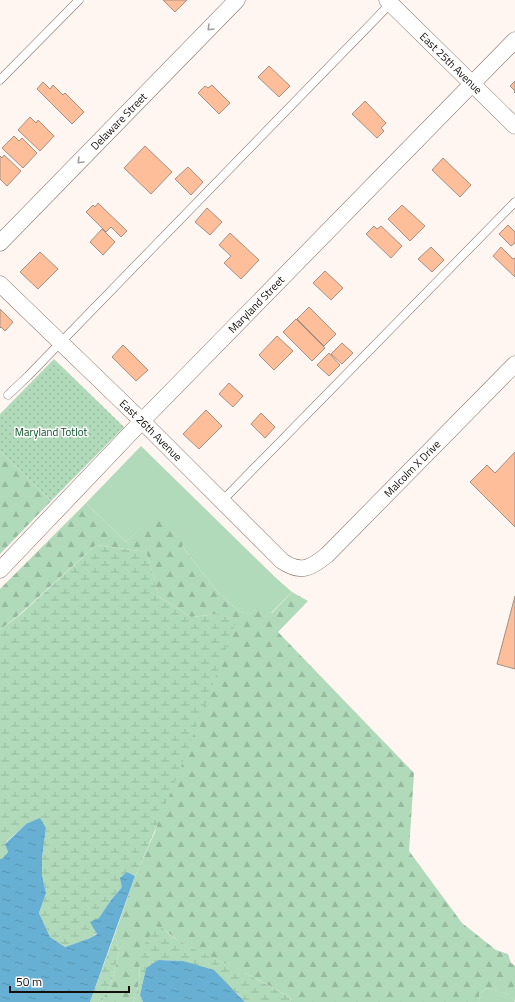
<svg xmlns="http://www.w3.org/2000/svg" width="515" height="1002" font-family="'Titillium Web',sans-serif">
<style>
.green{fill:#b1daba}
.forest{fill:url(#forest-firs)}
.wetland{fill:url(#wetland-marsh)}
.park{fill:url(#park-dots)}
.water{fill:url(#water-ripples)}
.building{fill:#febe99;stroke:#a38f84}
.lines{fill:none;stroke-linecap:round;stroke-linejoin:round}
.service-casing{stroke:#826f65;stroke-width:9}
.minor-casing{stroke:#826f65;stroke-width:17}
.service{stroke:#fff;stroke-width:8}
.minor{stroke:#fff;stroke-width:16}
.oneway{stroke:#a19e9d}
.labels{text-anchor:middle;stroke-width:3;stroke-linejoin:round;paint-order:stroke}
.street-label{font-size:11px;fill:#140d09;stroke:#fff}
.park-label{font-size:11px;fill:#074f26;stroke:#fff}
</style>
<defs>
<pattern id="forest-firs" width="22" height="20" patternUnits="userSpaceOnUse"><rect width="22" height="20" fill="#b1daba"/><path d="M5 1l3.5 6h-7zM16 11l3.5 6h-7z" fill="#97ba9f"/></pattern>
<pattern id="wetland-marsh" width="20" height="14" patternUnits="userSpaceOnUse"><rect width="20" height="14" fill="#b1daba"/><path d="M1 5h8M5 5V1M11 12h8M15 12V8" fill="none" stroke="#97ba9f"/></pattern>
<pattern id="park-dots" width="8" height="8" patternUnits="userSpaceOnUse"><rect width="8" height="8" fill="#b1daba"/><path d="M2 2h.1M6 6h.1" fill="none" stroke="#97ba9f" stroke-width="1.8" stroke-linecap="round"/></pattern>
<pattern id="water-ripples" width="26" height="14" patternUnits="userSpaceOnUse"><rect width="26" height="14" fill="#67b0d3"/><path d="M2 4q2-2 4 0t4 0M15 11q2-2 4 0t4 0" fill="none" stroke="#5896b4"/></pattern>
</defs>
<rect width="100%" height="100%" fill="#fff6f1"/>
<!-- green -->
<path class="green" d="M141,446l135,132 16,14 -21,21 -22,1 -9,-2 -24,-22 -34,-44 2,-4 -29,-28 -29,28 -40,-39z
M487,988l24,7 4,7h-35l-1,-8z"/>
<!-- forest -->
<path class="forest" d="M0,451l51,50 -51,53z
M86,503l40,39 29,-29 30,29 -3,4 34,44 24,22 10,2 11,-12 11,11 20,-21 16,9 -30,31 136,141 -5,78 53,72 34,27 12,4 3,9 4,3v35l-5,-6 -23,-7 -8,6 1,8h-189l-1,-5c-19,-10 -38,-21 -57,-30 -24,-12 -51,-20 -70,-39l-24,39 1,14 -7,21h-31l12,-27 5,-24 -4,-17 20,-58 20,-44 63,-218 -27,3 -33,-21 -4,-19 -8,-25 -50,-7 -76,69 -20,16v-41z"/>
<!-- wetland -->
<path class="wetland" d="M96,545l50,7 8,25 4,19 33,21 27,-3 19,5c-32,87 -64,173 -102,257l-8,-4 -5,15 -11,13 -12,19 -2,14 -9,6 -23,8 -15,-10 -11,-24 7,-20 -4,-18v-17l4,-30 -20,-4 -21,19 3,9 -6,7h-2v-229l21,-16z
M156,926l7,2 8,8 25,14 38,17 56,30 1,5h-46l-8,-9 -54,-32 -25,-1 -12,8 -6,27 3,7h-10l7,-21 -1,-14 5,-22z
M115,934l4,17 -5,24 -12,27h-12z"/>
<!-- park -->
<path class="park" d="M54,359l70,68 -73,74 -51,-50v-37z"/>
<!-- water -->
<path class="water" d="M40,818l6,10 -4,30v17l4,18 -7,20 11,24 15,10 23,-8 9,-5 -7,-12 9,-4 12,-18 11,-13 -2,-9 7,-6 8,4 -45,126h-90v-143h2l6,-7 -3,-8 21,-20z
M158,960l25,1 31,9 31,32h-102l-3,-7 6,-27z"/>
<!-- building -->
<path class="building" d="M163,0h24l-12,12z
M269,66l21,20 -11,11 -21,-20z
M515,81v12l-1,-1 1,-1 -5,-5z
M43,82l7,7 3,-4 10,10 2,-2 19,19 -12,12 -35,-35z
M212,85l18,18 -11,11 -21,-21 7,-7 3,2z
M365,101l21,22 -5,5 3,3 -7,7 -25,-24z
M30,117l6,6 2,-3 16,16 -14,15 -22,-21z
M14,136l5,5 3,-3 15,15 -14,15 -21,-20z
M145,146l27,26 -21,22 -27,-26z
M4,155l17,16 -14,15 -7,-7v-23l2,2z
M443,158l28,27 -11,12 -28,-27z
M188,167l15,15 -12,13 -16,-16z
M98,203l29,28 -6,6 -10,-10 -5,5 -20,-20 7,-7 2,2z
M402,205l23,21 -15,15 -22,-22z
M207,208l15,14 -12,13 -15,-13z
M508,225l7,7v11l-4,3 -12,-12z
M374,226l3,3 4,-3 21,20 -11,12 -25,-24z
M102,229l13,13 -12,13 -13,-13z
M230,233l29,27 -18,19 -17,-16 7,-7 -12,-11z
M431,247l13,13 -12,12 -14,-13z
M501,247l12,12 2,-1v19l-22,-21z
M40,252l18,17 -20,20 -18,-17z
M325,271l18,17 -12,12 -18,-17z
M309,307l27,27 -12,12 -27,-27z
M0,309l13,13 -8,9 -4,-4 -1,1z
M296,319l29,29 -13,13 -29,-29z
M277,336l16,15 -19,19 -15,-15z
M342,343l11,10 -11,11 -11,-10z
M123,345l25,25 -12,11 -24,-24z
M329,353l11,12 -11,11 -12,-11z
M229,383l14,13 -10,11 -14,-13z
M206,410l16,16 -23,23 -16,-15z
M261,413l14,14 -10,11 -14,-14z
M515,452v75l-45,-45 17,-17 8,8z
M515,596v73l-18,-5z"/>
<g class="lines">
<defs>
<path id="service" d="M0,80l79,-80
M8,395l20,-19 364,-374
M222,501l293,-299"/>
<g id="minor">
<path id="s1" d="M387,0l128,126"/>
<path id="s2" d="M0,243l237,-243"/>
<path id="s3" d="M0,284l142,137 140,140c19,13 29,7 45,-6l188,-191"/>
<path id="s4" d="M0,570l142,-149 373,-381"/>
</g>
</defs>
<!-- service casing -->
<use href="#service" class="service-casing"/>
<!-- minor casing -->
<use href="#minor" class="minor-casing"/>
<!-- service -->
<use href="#service" class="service"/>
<!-- minor -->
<use href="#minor" class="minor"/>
</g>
<!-- one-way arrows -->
<defs><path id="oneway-chevron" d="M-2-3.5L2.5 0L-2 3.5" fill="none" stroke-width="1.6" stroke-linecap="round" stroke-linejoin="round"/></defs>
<g class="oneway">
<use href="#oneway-chevron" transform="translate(210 28) rotate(134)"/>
<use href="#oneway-chevron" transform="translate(80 161) rotate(134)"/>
</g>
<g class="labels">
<!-- street labels -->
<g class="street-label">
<text dy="4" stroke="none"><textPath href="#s1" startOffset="90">East 25th Avenue</textPath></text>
<text dy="4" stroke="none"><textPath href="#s2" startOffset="170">Delaware Street</textPath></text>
<text dy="4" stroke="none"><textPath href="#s4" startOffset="369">Maryland Street</textPath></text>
<text dy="4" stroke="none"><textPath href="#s3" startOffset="210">East 26th Avenue</textPath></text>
<text dy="4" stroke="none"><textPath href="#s3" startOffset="567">Malcolm X Drive</textPath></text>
</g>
<!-- park labels -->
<g class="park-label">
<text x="51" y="436">Maryland Totlot</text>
</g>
</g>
<!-- scale -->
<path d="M10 986v6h119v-6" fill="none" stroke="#140d09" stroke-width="2"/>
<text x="16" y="986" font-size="12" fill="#140d09" stroke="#ffffff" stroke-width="3" paint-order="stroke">50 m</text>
</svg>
